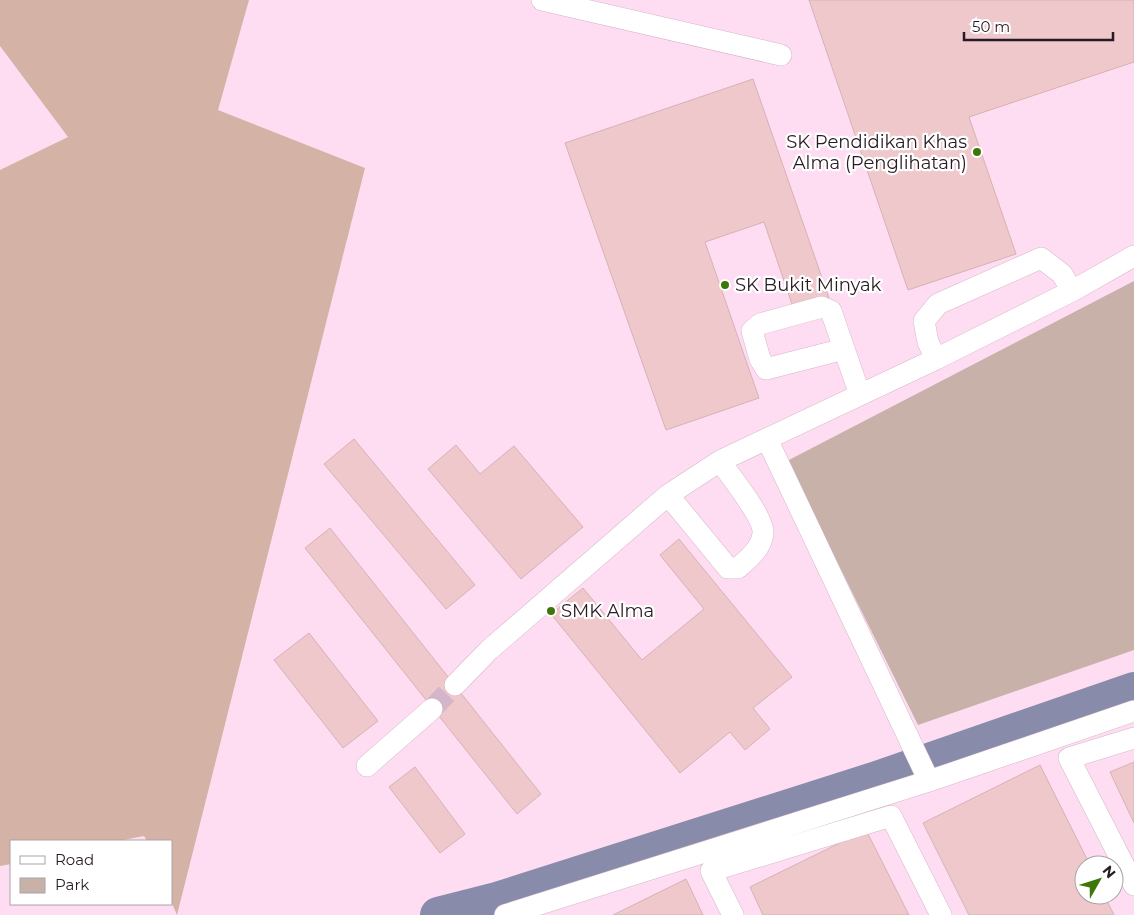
<svg xmlns="http://www.w3.org/2000/svg" width="1134" height="915" font-family="Montserrat,sans-serif">
<style>
.green{fill:#c7b1a8}
.forest{fill:#d4b2a5}
.lines{fill:none;stroke-linecap:round;stroke-linejoin:round}
.river{stroke:#888caa;stroke-width:36}
.building{fill:#efc8cc;stroke:#d7b1b5}
.minor-tunnel{stroke:#d3b6c9;stroke-width:21;stroke-dasharray:21 11;stroke-linecap:butt}
.minor-casing{stroke:#d5b5c9;stroke-width:22}
.minor{stroke:#fff;stroke-width:21}
.poi-dot{fill:#3e7709;stroke:#fff;stroke-width:2}
.labels{text-anchor:middle;stroke-width:4.5;stroke-linejoin:round;paint-order:stroke}
.poi-label{font-size:18px;fill:#271b23;stroke:#fff;text-anchor:start}
</style>
<rect width="100%" height="100%" fill="#feddf2"/>
<!-- green -->
<path class="green" d="M1134,281v369l-216,75 -131,-264z"/>
<!-- forest -->
<path class="forest" d="M0,0h249l-31,110 147,58 -188,747 -6,-14v-60h-24l-3,-5 -26,5h-107v23l-11,2v-696l68,-33 -68,-91z"/>
<g class="lines">
<!-- river -->
<path class="river" d="M438,915l59,-15 377,-120 260,-90"/>
</g>
<!-- building -->
<path class="building" d="M809,0h325v62l-165,55 47,137 -108,36z
M753,79l76,219 -35,12 -30,-88 -59,20 54,156 -93,32 -101,-287z
M354,439l121,146 -29,24 -122,-145z
M456,445l24,29 34,-28 69,81 -62,52 -93,-110z
M330,528l211,266 -24,20 -212,-266z
M679,539l113,138 -39,31 17,21 -25,21 -15,-18 -50,41 -129,-159 32,-26 59,72 62,-51 -44,-54z
M309,633l69,88 -35,27 -69,-88z
M1134,762v61l-24,-51z
M1040,765l50,100h-6v30h20l10,20h-145l-46,-92z
M415,767l50,67 -25,19 -51,-66z
M866,830l43,85h-146l-13,-28z
M686,879l17,36h-90z"/>
<g class="lines">
<!-- minor-tunnel -->
<path class="minor-tunnel" d="M432,709l23,-24"/>
<defs>
<path id="minor" d="M542,0l239,55
M844,349l-78,20 -6,-10 -8,-28 8,-7 62,-17 9,4 29,84
M936,359l-8,-17 -4,-21 14,-17 103,-46 21,16 10,17
M767,439l162,342
M668,495l60,73h10c10,-9 23,-19 25,-34 2,-16 -33,-58 -43,-73
M455,685l34,-35 179,-155 52,-34 216,-102 136,-68 62,-35
M1134,738l-65,20 65,127
M367,766l65,-57
M505,915l424,-134 205,-70
M733,915l-22,-44 180,-55 50,99"/>
</defs>
<!-- minor casing -->
<use href="#minor" class="minor-casing"/>
<!-- minor -->
<use href="#minor" class="minor"/>
</g>
<!-- markers -->
<g class="poi-dot">
<circle cx="977" cy="152" r="5"/>
<circle cx="725" cy="285" r="5"/>
<circle cx="551" cy="611" r="5"/>
</g>
<g class="labels">
<!-- poi labels -->
<g class="poi-label">
<text x="967" y="148" text-anchor="end">SK Pendidikan Khas<tspan x="967" dy="21">Alma (Penglihatan)</tspan></text>
<text x="735" y="291">SK Bukit Minyak</text>
<text x="561" y="617">SMK Alma</text>
</g>
</g>
<!-- legend -->
<rect x="10" y="840" width="162" height="65" fill="#ffffff" stroke="#a9a4a7"/>
<rect x="20" y="856" width="25" height="8" fill="#ffffff" stroke="#a9a4a7"/>
<text x="55" y="865" font-size="15" fill="#271b23">Road</text>
<rect x="20" y="878" width="25" height="15" fill="#c7b1a8" stroke="#a9a4a7"/>
<text x="55" y="890" font-size="15" fill="#271b23">Park</text>
<!-- north arrow -->
<g transform="translate(1099 880) rotate(51)"><circle r="24" fill="#ffffff" stroke="#a9a4a7"/>
<path d="M0-4L9 19L0 12L-9 19Z" fill="#3e7709"/>
<text y="-8" font-size="14" font-weight="bold" text-anchor="middle" fill="#271b23">N</text>
</g>
<!-- scale -->
<path d="M964 32v8h149v-8" fill="none" stroke="#271b23" stroke-width="2.5"/>
<text x="972" y="32" font-size="15" fill="#271b23" stroke="#ffffff" stroke-width="4" paint-order="stroke">50 m</text>
</svg>
